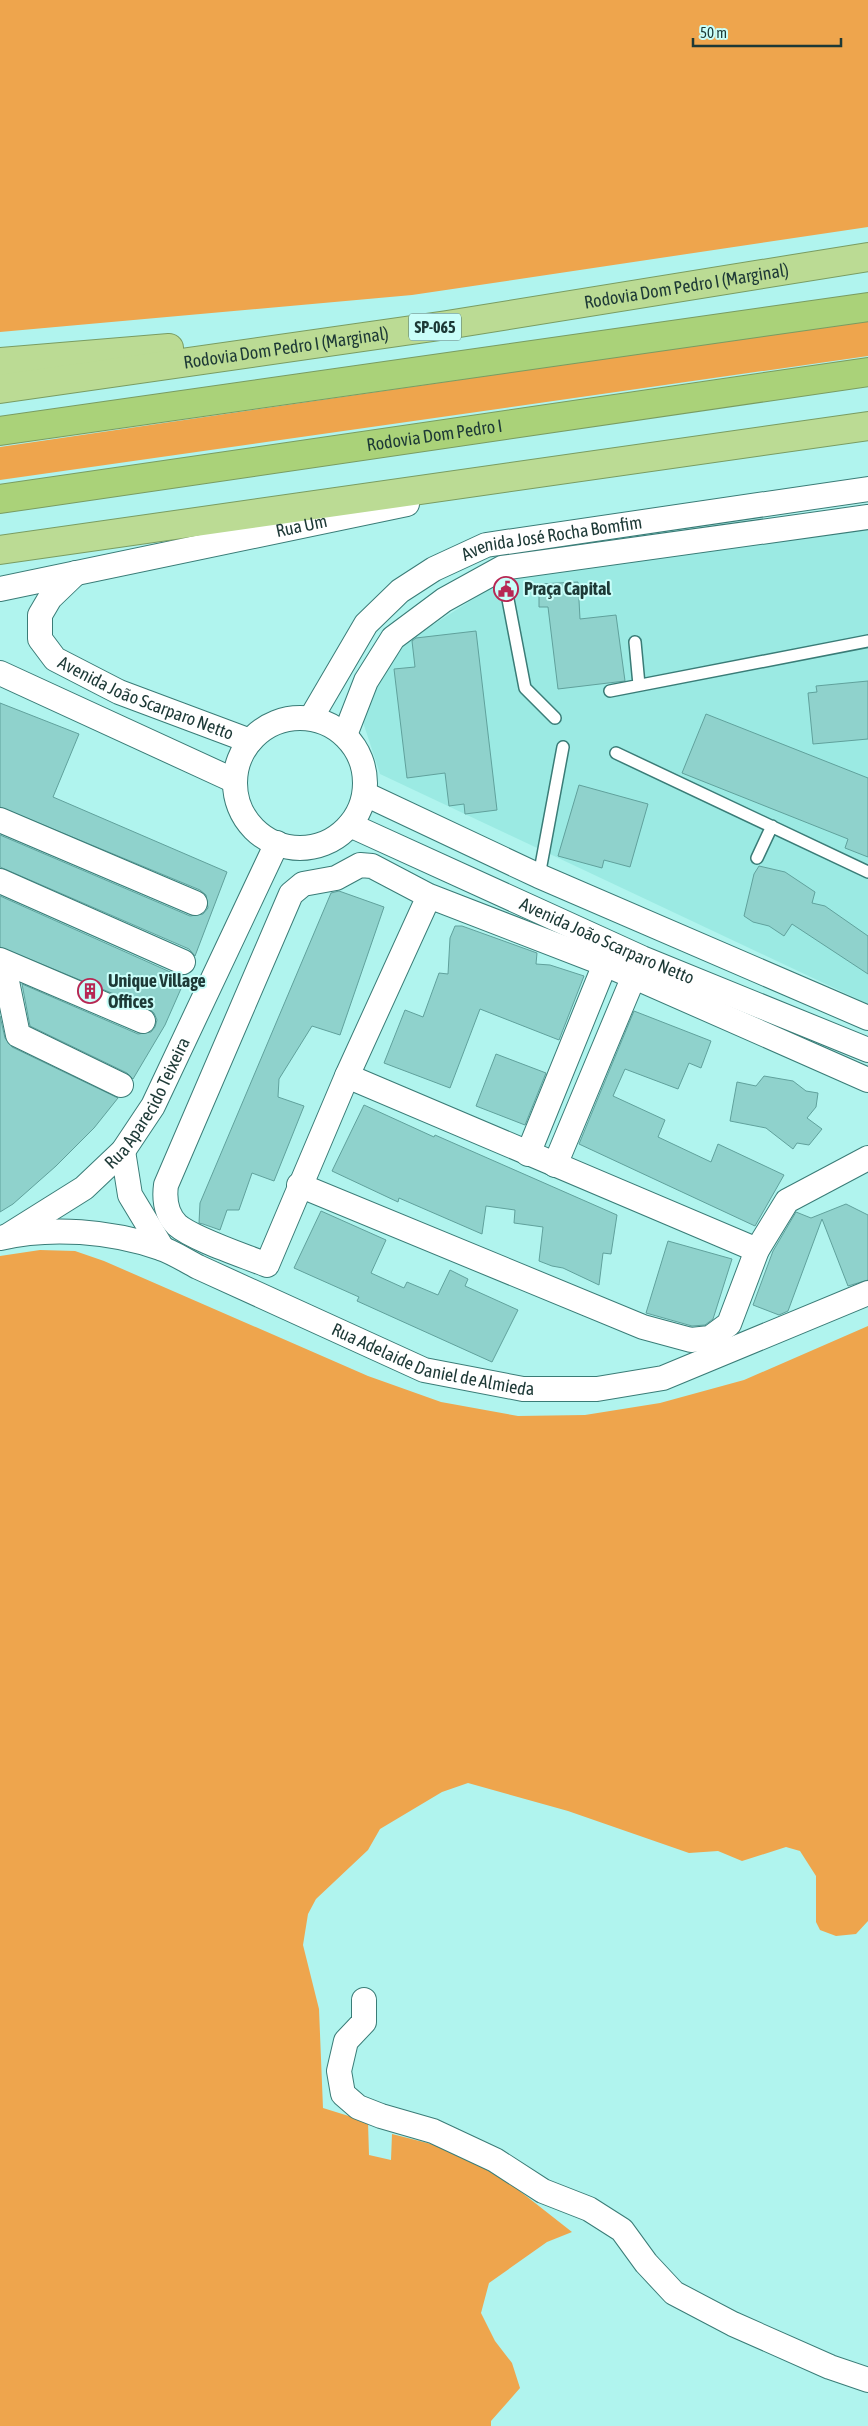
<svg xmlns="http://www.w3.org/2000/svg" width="868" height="2426" font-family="'Asap Condensed',sans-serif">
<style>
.built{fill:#9beae3}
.green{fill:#eea54d}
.building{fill:#8fd2cc;stroke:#60a19c}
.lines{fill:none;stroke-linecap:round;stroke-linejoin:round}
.service-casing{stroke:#3a7c77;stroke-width:14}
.minor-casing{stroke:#3a7c77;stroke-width:26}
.trunk-casing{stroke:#799c62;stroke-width:30}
.motorway-casing{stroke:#799c62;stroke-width:30}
.service{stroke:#fff;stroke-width:11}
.minor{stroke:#fff;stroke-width:24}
.trunk{stroke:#bbdb94;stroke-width:28}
.motorway{stroke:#aad279;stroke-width:28}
.labels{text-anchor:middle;stroke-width:4;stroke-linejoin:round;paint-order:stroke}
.shield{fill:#c9fef9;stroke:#517470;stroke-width:1}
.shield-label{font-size:16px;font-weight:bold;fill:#1d3936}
.street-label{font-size:18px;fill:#1d3936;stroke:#c9fef9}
.poi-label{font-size:18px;font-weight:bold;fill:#1d3936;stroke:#c9fef9;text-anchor:start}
</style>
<rect width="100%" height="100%" fill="#b0f4ee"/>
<!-- built -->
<path class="built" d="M868,524v480l-488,-230 -20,-61 41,-68 110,-70z"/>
<!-- green -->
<path class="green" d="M0,0h868v227l-456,68 -412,37z
M868,320v36l-868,124v-33z
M40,1250l35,1 29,10 264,115 73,26 77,14 67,-1 75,-12 84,-23 124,-54v595l-12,13 -20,2 -16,-6 -4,-8v-46l-16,-25 -14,-4 -44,14 -24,-10 -29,2 -121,-42 -100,-28 -26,9 -62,37 -12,21 -52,49 -8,15 -5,31 16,64 4,99 45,14 1,33 22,5 1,-26 59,15 32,13 89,70 -25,10 -58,41 -8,30 14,28 17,22 8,25 -29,33v5h-491v-1170z"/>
<!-- building -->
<path class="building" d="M578,582l2,37 36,-4 9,66 -67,8 -10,-82h-9v-23z
M476,631l21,179 -32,4 -1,-10 -15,2 -4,-33 -38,5 -13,-109 21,-2 -3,-26 4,-3z
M868,681v58l-55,5 -5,-51 9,-1 -1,-6z
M0,703l79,31 -26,63 174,75 -32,84 -6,-7 -189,-82v-32l190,81 13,-2 5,-6 -2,-13 -6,-5 -200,-83z
M706,714l162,64v79l-23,-9 3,-9 -166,-66z
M579,785l69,19 -18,63 -26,-7 -2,8 -44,-12z
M759,866l26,6 30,20 -3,11 13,3 43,30v38l-76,-50 -8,12 -15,-10 -16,-4 -9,-6 10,-42z
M339,891l45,16 -44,128 -28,-9 -33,53 -1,18 26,9 -30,75 -22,-8 -13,37h-12l-7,20 -17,-6 -4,-1 1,-20 131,-310z
M0,896l177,79h10l-22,50 -32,54 -6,-6 -97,-47 -8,-42 116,50 13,-2 4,-5 2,-7 -3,-7 -6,-5 -148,-61z
M455,926h7l75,27 -1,11 14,1 34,11 -25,64 -79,-31 -30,79 -66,-25 21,-53 18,7 16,-44 9,1 2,-36z
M634,1011l77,30 -10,27 -12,-5 -11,26 -53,-20 -12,27 52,24 -7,17 53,25 7,-18 66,31 -29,51 -176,-82z
M0,1016l5,22 7,9 106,51 -24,30 -38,38 -43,38 -13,8z
M496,1054l50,19 -21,52 -49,-19z
M764,1076l29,5 13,10 12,2 -2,14 -9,11 15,11 -13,16 -12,-2 -4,6 -27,-21 -36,-7 7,-39 19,4z
M364,1105l70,32 1,-2 182,80 -6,39 -8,-1 -4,32 -36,-17 -11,-2 -13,-5 4,-34 -29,-4 1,-13 -29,-4 -4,28 -83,-36 -1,4 -66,-31z
M846,1204l22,11v65l-20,6 -26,-67 -34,92 -9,4 -26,-10 20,-54 23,-39 15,6z
M321,1211l65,29 -15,33 33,15 3,-6 31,13 12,-25 18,9 -3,7 53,24 -26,52 -135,-61 2,-4 -65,-29z
M668,1241l64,18 -19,60 -8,6 -13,1 -46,-13z"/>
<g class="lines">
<defs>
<path id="service" d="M502,568l23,120 30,30
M635,642l4,43
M610,691l258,-50
M616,753l252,119
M757,858l15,-32
M539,876l24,-129"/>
<g id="minor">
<path id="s1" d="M76,573l-26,25 -10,17v24l15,20 64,33 131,49"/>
<path id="s2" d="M0,589l407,-85"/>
<path d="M0,673l235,108"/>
<path id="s3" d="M311,718l55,-94 34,-33 34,-22 52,-24 382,-56"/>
<circle cx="300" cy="783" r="65"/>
<path d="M345,735l21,-54 27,-43 51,-38 58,-32 366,-51"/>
<path d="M365,794l174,82 329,142"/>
<path d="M0,820l195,83"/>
<path id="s4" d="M350,825l292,133 226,92"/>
<path d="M0,881l183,81"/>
<path d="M429,896l-82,180 -80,189c-22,-9 -74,-26 -90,-40 -11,-11 -13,-25 -11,-40l125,-291 12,-10 33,-6 24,-13 12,1 57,30 176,68 263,116"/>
<path d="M0,960l143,61"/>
<path d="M3,962l15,73 103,50"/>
<path d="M347,1076l410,174"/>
<path d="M123,1151l7,44 32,53"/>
<path d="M528,1154l77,-190 7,-12"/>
<path d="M555,1165l84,-201"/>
<path d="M299,1185l344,142 48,13 19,-2 19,-14 28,-74 30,-49 81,-43"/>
<path id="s5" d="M9,1235l75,-47 39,-37 30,-45 124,-263"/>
<path id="s6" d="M0,1238c51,-12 111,-7 160,10 13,4 26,13 38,19l226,103 99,19h74l66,-11 205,-85"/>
<path d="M364,2000v22l-18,19 -7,30 4,23 15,13 23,9 52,15 62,29 48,31 46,18 33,21 24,33 28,30 59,31 97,43 38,13"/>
</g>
<g id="trunk">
<path d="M0,362l169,-14"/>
<path id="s7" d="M0,389l447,-64 421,-68"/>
<path d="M0,550l868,-124"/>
</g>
<g id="motorway">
<path d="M0,431l868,-124"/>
<path id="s8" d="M0,499l868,-127"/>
</g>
</defs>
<!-- service casing -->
<use href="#service" class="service-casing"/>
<!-- minor casing -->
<use href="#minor" class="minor-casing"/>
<!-- trunk casing -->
<use href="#trunk" class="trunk-casing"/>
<!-- motorway casing -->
<use href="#motorway" class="motorway-casing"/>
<!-- service -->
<use href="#service" class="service"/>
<!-- minor -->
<use href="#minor" class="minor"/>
<!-- trunk -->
<use href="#trunk" class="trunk"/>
<!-- motorway -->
<use href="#motorway" class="motorway"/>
</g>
<!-- icons -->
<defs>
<symbol id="civic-ring" viewBox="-11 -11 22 22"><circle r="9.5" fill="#c9fef9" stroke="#b72753" stroke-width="1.5"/><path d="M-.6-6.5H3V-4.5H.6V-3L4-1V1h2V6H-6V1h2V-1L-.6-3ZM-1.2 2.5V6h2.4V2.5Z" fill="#b72753"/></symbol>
<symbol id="building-ring" viewBox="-11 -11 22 22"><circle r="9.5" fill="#c9fef9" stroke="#b72753" stroke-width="1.5"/><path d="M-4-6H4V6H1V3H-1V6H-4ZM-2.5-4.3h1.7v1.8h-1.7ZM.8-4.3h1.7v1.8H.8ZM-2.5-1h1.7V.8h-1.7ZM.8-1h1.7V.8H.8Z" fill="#b72753"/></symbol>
</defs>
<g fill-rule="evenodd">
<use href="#civic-ring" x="492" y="575" width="28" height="28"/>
<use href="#building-ring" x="76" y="977" width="28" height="28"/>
</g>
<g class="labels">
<!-- shield labels -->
<rect class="shield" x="409" y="313.5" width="52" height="27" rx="4"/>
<g class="shield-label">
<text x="435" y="333">SP-065</text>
</g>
<!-- street labels -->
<g class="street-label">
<text dy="6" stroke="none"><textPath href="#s7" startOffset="694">Rodovia Dom Pedro I (Marginal)</textPath></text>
<text dy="6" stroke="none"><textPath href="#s7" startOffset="289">Rodovia Dom Pedro I (Marginal)</textPath></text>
<text dy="6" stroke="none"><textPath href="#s8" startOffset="439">Rodovia Dom Pedro I</textPath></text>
<text dy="6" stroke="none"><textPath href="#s2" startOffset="308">Rua Um</textPath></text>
<text dy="6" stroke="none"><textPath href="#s3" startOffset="320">Avenida José Rocha Bomfim</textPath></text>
<text dy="6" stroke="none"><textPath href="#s1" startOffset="204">Avenida João Scarparo Netto</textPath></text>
<text dy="6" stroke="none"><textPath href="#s4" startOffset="282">Avenida João Scarparo Netto</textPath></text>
<text dy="6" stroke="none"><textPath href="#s5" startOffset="196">Rua Aparecido Teixeira</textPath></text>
<text dy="6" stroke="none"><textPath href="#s6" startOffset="459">Rua Adelaide Daniel de Almieda</textPath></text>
</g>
<!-- poi labels -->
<g class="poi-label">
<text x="524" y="595">Praça Capital</text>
<text x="108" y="987">Unique Village<tspan x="108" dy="21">Offices</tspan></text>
</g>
</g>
<!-- scale -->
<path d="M693 38v8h148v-8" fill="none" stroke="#1d3936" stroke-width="2.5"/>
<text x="700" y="38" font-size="15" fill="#1d3936" stroke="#c9fef9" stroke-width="4" paint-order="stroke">50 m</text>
</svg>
